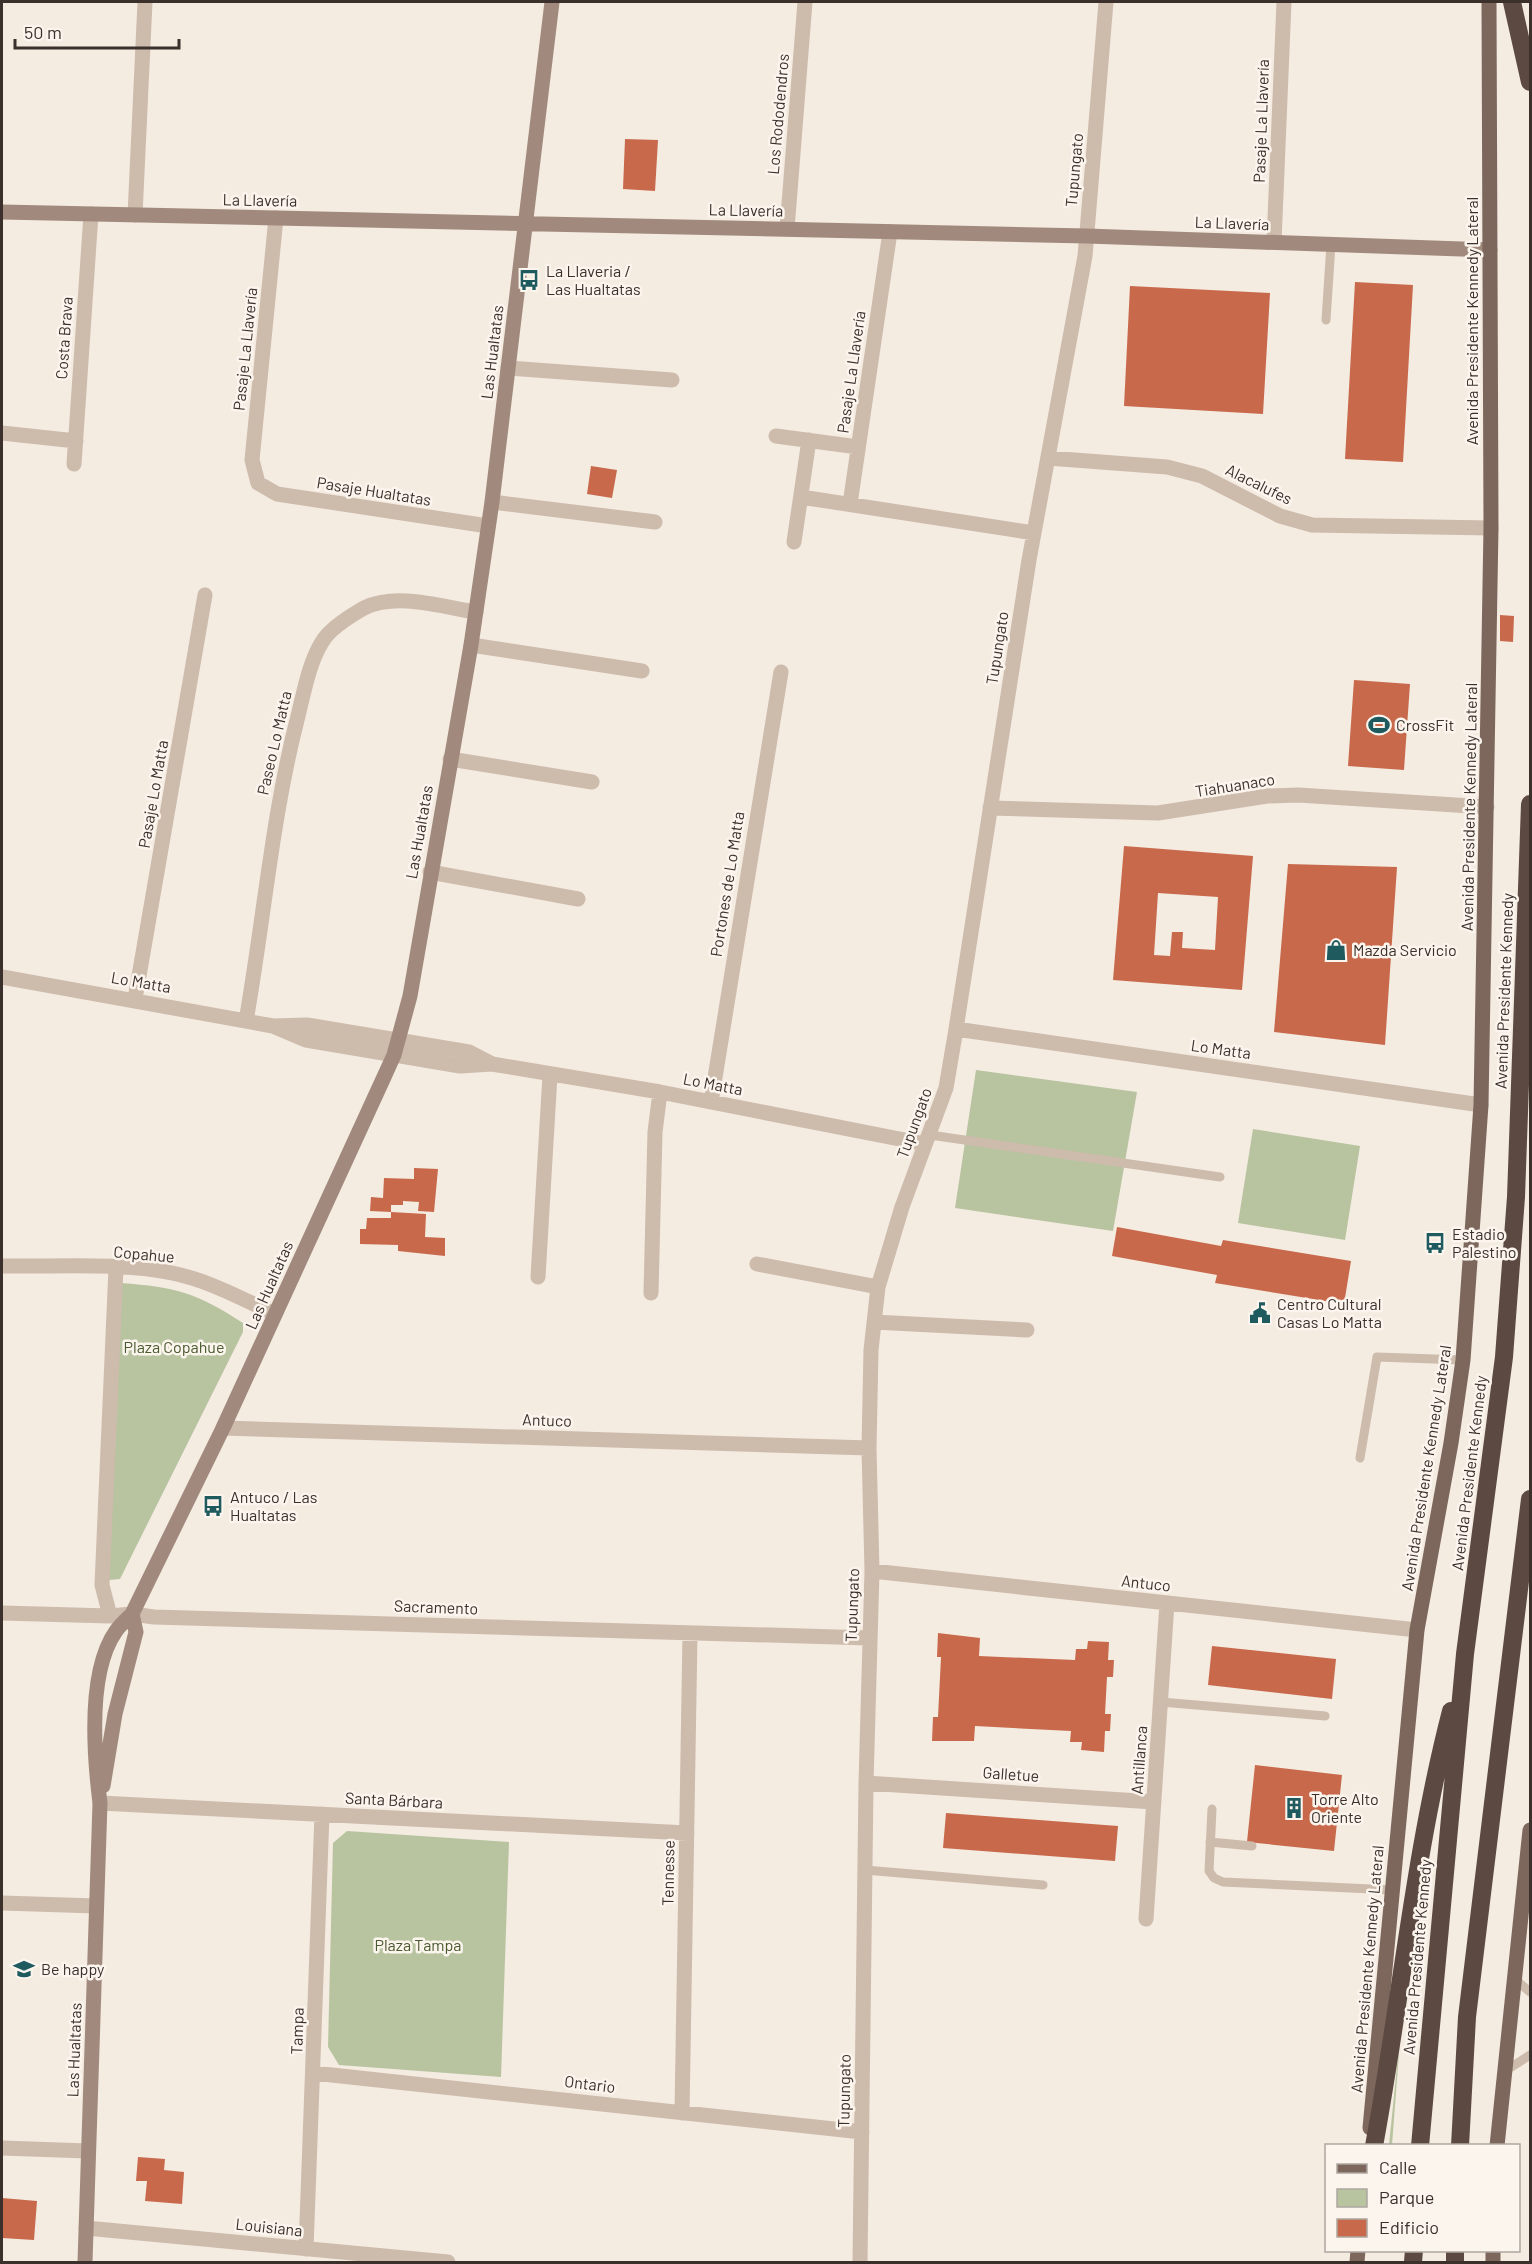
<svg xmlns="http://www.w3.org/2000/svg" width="1532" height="2264" font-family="Barlow,sans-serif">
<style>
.green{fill:#b8c4a0}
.building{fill:#c8694b;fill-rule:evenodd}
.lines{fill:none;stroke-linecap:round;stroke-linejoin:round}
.lane{stroke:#cdbbac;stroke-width:9}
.street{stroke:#cdbbac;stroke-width:15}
.secondary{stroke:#a18a7d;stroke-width:15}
.primary{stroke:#7d675c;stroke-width:15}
.highway{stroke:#5c4a42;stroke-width:18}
.labels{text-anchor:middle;stroke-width:5;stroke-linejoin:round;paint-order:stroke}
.street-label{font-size:16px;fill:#3b302b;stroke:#fbf5ee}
.poi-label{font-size:16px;fill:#3b302b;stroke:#fbf5ee;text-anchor:start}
.park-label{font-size:16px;fill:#4a5a2e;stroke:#fbf5ee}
</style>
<rect width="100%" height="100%" fill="#f4ebe1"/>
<!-- green -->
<path class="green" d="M976,1070l161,22 -24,139 -158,-23z
M1253,1129l107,17 -15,94 -107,-17z
M121,1283c55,4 76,10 122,40v9l-123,247 -11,1z
M347,1831l162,11 -8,235 -162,-12 -11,-18 5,-204z
M1401,2027l-9,118h-3z"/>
<!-- building -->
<path class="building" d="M625,139l33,1 -3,51 -32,-2z
M1355,282l58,3 -10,177 -58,-3z
M1130,286l140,7 -7,121 -139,-8z
M591,466l26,4 -5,28 -25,-4z
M1500,615l14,1 -1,26 -13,-1z
M1354,680l56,4 -6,86 -56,-4z
M1124,846l129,10 -11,134 -129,-10zM1158,893l60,4 -3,53 -33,-2 1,-16h-11l-2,24 -16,-1z
M1288,864l109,3 -12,178 -111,-13z
M414,1168l24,1 -4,43 -16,-1 1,-9 -16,-1v4h-12v7l-21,-1 1,-14 12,1 1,-20 30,1z
M391,1212l35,2 -1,23 20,1v18l-47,-5v-6l-38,-1v-15h6l1,-11h24z
M1117,1227l104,19 2,-6 128,21 -7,43 -129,-21 2,-8 -105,-19z
M938,1633l42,5 -1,18 96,4 1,-11h11l1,-8 21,1 -1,18h6l-1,17h-6l-2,37h6l-1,17h-5l-1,21 -23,-2 1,-8h-12l1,-11 -96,-5 -1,15h-42l1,-24h5l3,-60h-4z
M1212,1646l124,13 -4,40 -124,-14z
M1255,1765l87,10 -8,76 -87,-9z
M946,1813l172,13 -3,35 -172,-13z
M138,2157l27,2 -1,11 20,2 -2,32 -37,-3 2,-20h-11z
M2,2198l35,3 -3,39 -32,-2z"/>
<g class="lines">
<!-- lane -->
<path class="lane" d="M1326,320l5,-76
M930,1135l290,42
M1360,1458l17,-101 86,3
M1161,1702l164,14
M1212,1809l-3,62 5,7 9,4 169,8
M1210,1842l42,4
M865,1870l178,15
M1516,1980l14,12
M1505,2071l25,-16"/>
<!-- street -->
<path class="street" d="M135,215l10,-213
M276,218l-24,242 6,23 19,11 211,32
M787,229l18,-227
M1274,242l10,-240
M508,368l164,12
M2,433l74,8
M776,436l82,11
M1048,458l119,9 35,9 78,40 32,9 179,3
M74,464l17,-250
M801,497l233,36
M492,502l163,20
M850,504l40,-272
M794,542l15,-102
M471,645l171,26
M450,759l142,23
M990,808l168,5 109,-17 31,-1 189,12
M430,872l148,27
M2,977l271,49 34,-1 162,27 23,12
M135,999l70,-404
M246,1021c18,-102 26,-205 52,-305 6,-24 11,-53 24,-74 8,-14 28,-26 42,-34 33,-16 78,-1 112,4
M273,1026l33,14 154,26 32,-2 168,28 265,52
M956,1029l525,76
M711,1102l70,-430
M757,1264l121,23
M2,1266c53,1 119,-4 170,7 36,7 70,26 103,41
M538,1277l12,-202
M651,1293l4,-161 5,-40
M874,1322l153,8
M223,1428l646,20
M872,1571l545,59
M2,1613l108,3 22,-2 22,3 715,21
M110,1616l-8,-31 14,-317
M866,1783l288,19
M100,1803l587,30
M2,1903l94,3
M1146,1919l21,-316
M313,2073l549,59
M682,2113l8,-479
M2,2148l86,3
M86,2228l362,34
M306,2249l16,-435
M860,2262l6,-479 6,-212 -3,-123 2,-98 7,-63 24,-80 44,-119 10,-59 73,-469 56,-304 21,-254"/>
<!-- secondary -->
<path class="secondary" d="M2,212l1085,24 403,14
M103,1786l12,-72 21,-82 -4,-18
M85,2262l15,-459c-6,-48 -13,-131 16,-172 5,-7 11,-12 16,-17l91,-186 161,-351 10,-22 16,-59 61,-351 21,-143 60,-500"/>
<!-- primary -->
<path class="primary" d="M1370,2128l47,-498 34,-187 12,-83 18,-255 10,-577 -2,-526
M1497,2146l33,-316
M1493,2250v12
M1357,2262l1,-12"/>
<!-- highway -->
<path class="highway" d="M1512,2l18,80
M1374,2146c27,-145 40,-292 77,-435
M1420,2146l45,-492 39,-297 12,-160 14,-393
M1460,2146l7,-129 63,-518
M1413,2262l1,-12
M1455,2262v-12"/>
</g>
<!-- icons -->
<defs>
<symbol id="bus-bare" viewBox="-9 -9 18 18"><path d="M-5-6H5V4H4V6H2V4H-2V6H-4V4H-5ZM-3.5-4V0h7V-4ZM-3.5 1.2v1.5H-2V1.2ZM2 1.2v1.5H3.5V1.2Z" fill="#1f5a5e" stroke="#fbf5ee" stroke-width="2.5" paint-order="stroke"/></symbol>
<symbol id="stadium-bare" viewBox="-9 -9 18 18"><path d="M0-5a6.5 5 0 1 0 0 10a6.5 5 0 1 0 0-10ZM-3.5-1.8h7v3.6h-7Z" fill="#1f5a5e" stroke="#fbf5ee" stroke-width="2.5" paint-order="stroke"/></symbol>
<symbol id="shop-bare" viewBox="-9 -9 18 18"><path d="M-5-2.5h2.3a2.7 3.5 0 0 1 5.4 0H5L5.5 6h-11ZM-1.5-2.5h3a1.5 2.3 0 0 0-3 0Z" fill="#1f5a5e" stroke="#fbf5ee" stroke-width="2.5" paint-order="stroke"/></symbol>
<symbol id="civic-bare" viewBox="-9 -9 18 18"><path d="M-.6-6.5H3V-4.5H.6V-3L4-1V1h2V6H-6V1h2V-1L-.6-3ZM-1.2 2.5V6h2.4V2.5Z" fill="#1f5a5e" stroke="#fbf5ee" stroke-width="2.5" paint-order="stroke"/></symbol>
<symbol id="building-bare" viewBox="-9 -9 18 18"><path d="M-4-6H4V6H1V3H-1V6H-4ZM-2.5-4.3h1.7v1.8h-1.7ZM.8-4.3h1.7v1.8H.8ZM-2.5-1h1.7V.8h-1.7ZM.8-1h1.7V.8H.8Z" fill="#1f5a5e" stroke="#fbf5ee" stroke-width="2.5" paint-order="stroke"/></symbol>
<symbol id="school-bare" viewBox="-9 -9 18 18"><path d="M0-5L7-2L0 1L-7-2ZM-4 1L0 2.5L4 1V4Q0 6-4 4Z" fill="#1f5a5e" stroke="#fbf5ee" stroke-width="2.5" paint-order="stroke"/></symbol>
</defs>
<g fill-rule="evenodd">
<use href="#bus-bare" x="514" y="265" width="30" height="30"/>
<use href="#stadium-bare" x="1364" y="710" width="30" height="30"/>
<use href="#shop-bare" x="1321" y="935" width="30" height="30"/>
<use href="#bus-bare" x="1420" y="1228" width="30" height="30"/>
<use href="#civic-bare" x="1245" y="1298" width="30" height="30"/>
<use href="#bus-bare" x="198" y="1491" width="30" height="30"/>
<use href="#building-bare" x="1279" y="1793" width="30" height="30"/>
<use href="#school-bare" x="9" y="1954" width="30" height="30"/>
</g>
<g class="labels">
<!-- street labels -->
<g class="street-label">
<text transform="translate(778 114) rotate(-85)" y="6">Los Rododendros</text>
<text transform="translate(1261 121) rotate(-88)" y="6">Pasaje La Llavería</text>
<text transform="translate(1074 170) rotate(-85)" y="6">Tupungato</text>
<text transform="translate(260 200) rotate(1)" y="6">La Llavería</text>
<text transform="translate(746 210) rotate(1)" y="6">La Llavería</text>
<text transform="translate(1232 223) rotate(2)" y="6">La Llavería</text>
<text transform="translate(1472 321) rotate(-90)" y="6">Avenida Presidente Kennedy Lateral</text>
<text transform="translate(64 338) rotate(-86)" y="6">Costa Brava</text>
<text transform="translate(245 349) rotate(-84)" y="6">Pasaje La Llavería</text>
<text transform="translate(492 352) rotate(-83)" y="6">Las Hualtatas</text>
<text transform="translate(851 372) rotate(-82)" y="6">Pasaje La Llavería</text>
<text transform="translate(1259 484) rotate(26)" y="6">Alacalufes</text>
<text transform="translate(374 491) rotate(9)" y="6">Pasaje Hualtatas</text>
<text transform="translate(997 648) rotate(-81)" y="6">Tupungato</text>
<text transform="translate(274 743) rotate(-77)" y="6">Paseo Lo Matta</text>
<text transform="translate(1235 785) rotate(-9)" y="6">Tiahuanaco</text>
<text transform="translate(153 794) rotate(-80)" y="6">Pasaje Lo Matta</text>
<text transform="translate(1469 807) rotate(-89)" y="6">Avenida Presidente Kennedy Lateral</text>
<text transform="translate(419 832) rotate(-80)" y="6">Las Hualtatas</text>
<text transform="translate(727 884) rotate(-81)" y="6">Portones de Lo Matta</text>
<text transform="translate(141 982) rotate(10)" y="6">Lo Matta</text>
<text transform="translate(1504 991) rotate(-88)" y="6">Avenida Presidente Kennedy</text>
<text transform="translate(1221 1049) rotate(8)" y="6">Lo Matta</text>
<text transform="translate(713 1084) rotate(11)" y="6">Lo Matta</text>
<text transform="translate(914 1123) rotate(-70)" y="6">Tupungato</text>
<text transform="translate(144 1254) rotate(5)" y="6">Copahue</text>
<text transform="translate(269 1285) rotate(-66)" y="6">Las Hualtatas</text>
<text transform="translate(547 1420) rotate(2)" y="6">Antuco</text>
<text transform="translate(1426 1468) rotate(-81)" y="6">Avenida Presidente Kennedy Lateral</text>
<text transform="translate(1469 1473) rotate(-83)" y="6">Avenida Presidente Kennedy</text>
<text transform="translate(1146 1583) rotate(6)" y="6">Antuco</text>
<text transform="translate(852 1605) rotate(-88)" y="6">Tupungato</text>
<text transform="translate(436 1607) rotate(2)" y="6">Sacramento</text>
<text transform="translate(1139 1760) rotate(-86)" y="6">Antillanca</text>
<text transform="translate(1011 1774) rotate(4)" y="6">Galletue</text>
<text transform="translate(394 1800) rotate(3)" y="6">Santa Bárbara</text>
<text transform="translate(668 1873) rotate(-89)" y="6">Tennesse</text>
<text transform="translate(1417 1957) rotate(-85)" y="6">Avenida Presidente Kennedy</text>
<text transform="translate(1367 1969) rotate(-85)" y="6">Avenida Presidente Kennedy Lateral</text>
<text transform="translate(297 2031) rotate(-88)" y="6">Tampa</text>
<text transform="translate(74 2050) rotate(-88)" y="6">Las Hualtatas</text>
<text transform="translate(590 2084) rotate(7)" y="6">Ontario</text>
<text transform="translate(844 2091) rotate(-89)" y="6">Tupungato</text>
<text transform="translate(269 2227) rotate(6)" y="6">Louisiana</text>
</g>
<!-- poi labels -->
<g class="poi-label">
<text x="546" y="277">La Llaveria /<tspan x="546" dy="18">Las Hualtatas</tspan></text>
<text x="1396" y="731">CrossFit</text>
<text x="1353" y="956">Mazda Servicio</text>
<text x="1452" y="1240">Estadio<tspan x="1452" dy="18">Palestino</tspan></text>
<text x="1277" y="1310">Centro Cultural<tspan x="1277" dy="18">Casas Lo Matta</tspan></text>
<text x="230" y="1503">Antuco / Las<tspan x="230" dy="18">Hualtatas</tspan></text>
<text x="1311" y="1805">Torre Alto<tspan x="1311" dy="18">Oriente</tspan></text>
<text x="41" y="1975">Be happy</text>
</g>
<!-- park labels -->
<g class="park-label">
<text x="174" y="1353">Plaza Copahue</text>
<text x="418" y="1951">Plaza Tampa</text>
</g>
</g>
<!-- border -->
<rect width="1532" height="2264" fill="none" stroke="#3b302b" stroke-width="6"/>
<!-- legend -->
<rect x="1325" y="2144" width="195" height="108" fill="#fbf5ee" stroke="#aea6a0" stroke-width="1.5"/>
<rect x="1337" y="2164" width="30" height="9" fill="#7d675c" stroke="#aea6a0" stroke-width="1.5"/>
<text x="1379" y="2174" font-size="18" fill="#3b302b">Calle</text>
<rect x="1337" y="2189" width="30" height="18" fill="#b8c4a0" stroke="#aea6a0" stroke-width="1.5"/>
<text x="1379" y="2204" font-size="18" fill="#3b302b">Parque</text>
<rect x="1337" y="2219" width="30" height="18" fill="#c8694b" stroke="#aea6a0" stroke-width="1.5"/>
<text x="1379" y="2234" font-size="18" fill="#3b302b">Edificio</text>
<!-- scale -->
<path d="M15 39v9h164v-9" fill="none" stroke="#3b302b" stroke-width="3"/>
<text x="24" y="39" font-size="18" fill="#3b302b" stroke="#fbf5ee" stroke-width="4.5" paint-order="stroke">50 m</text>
</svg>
